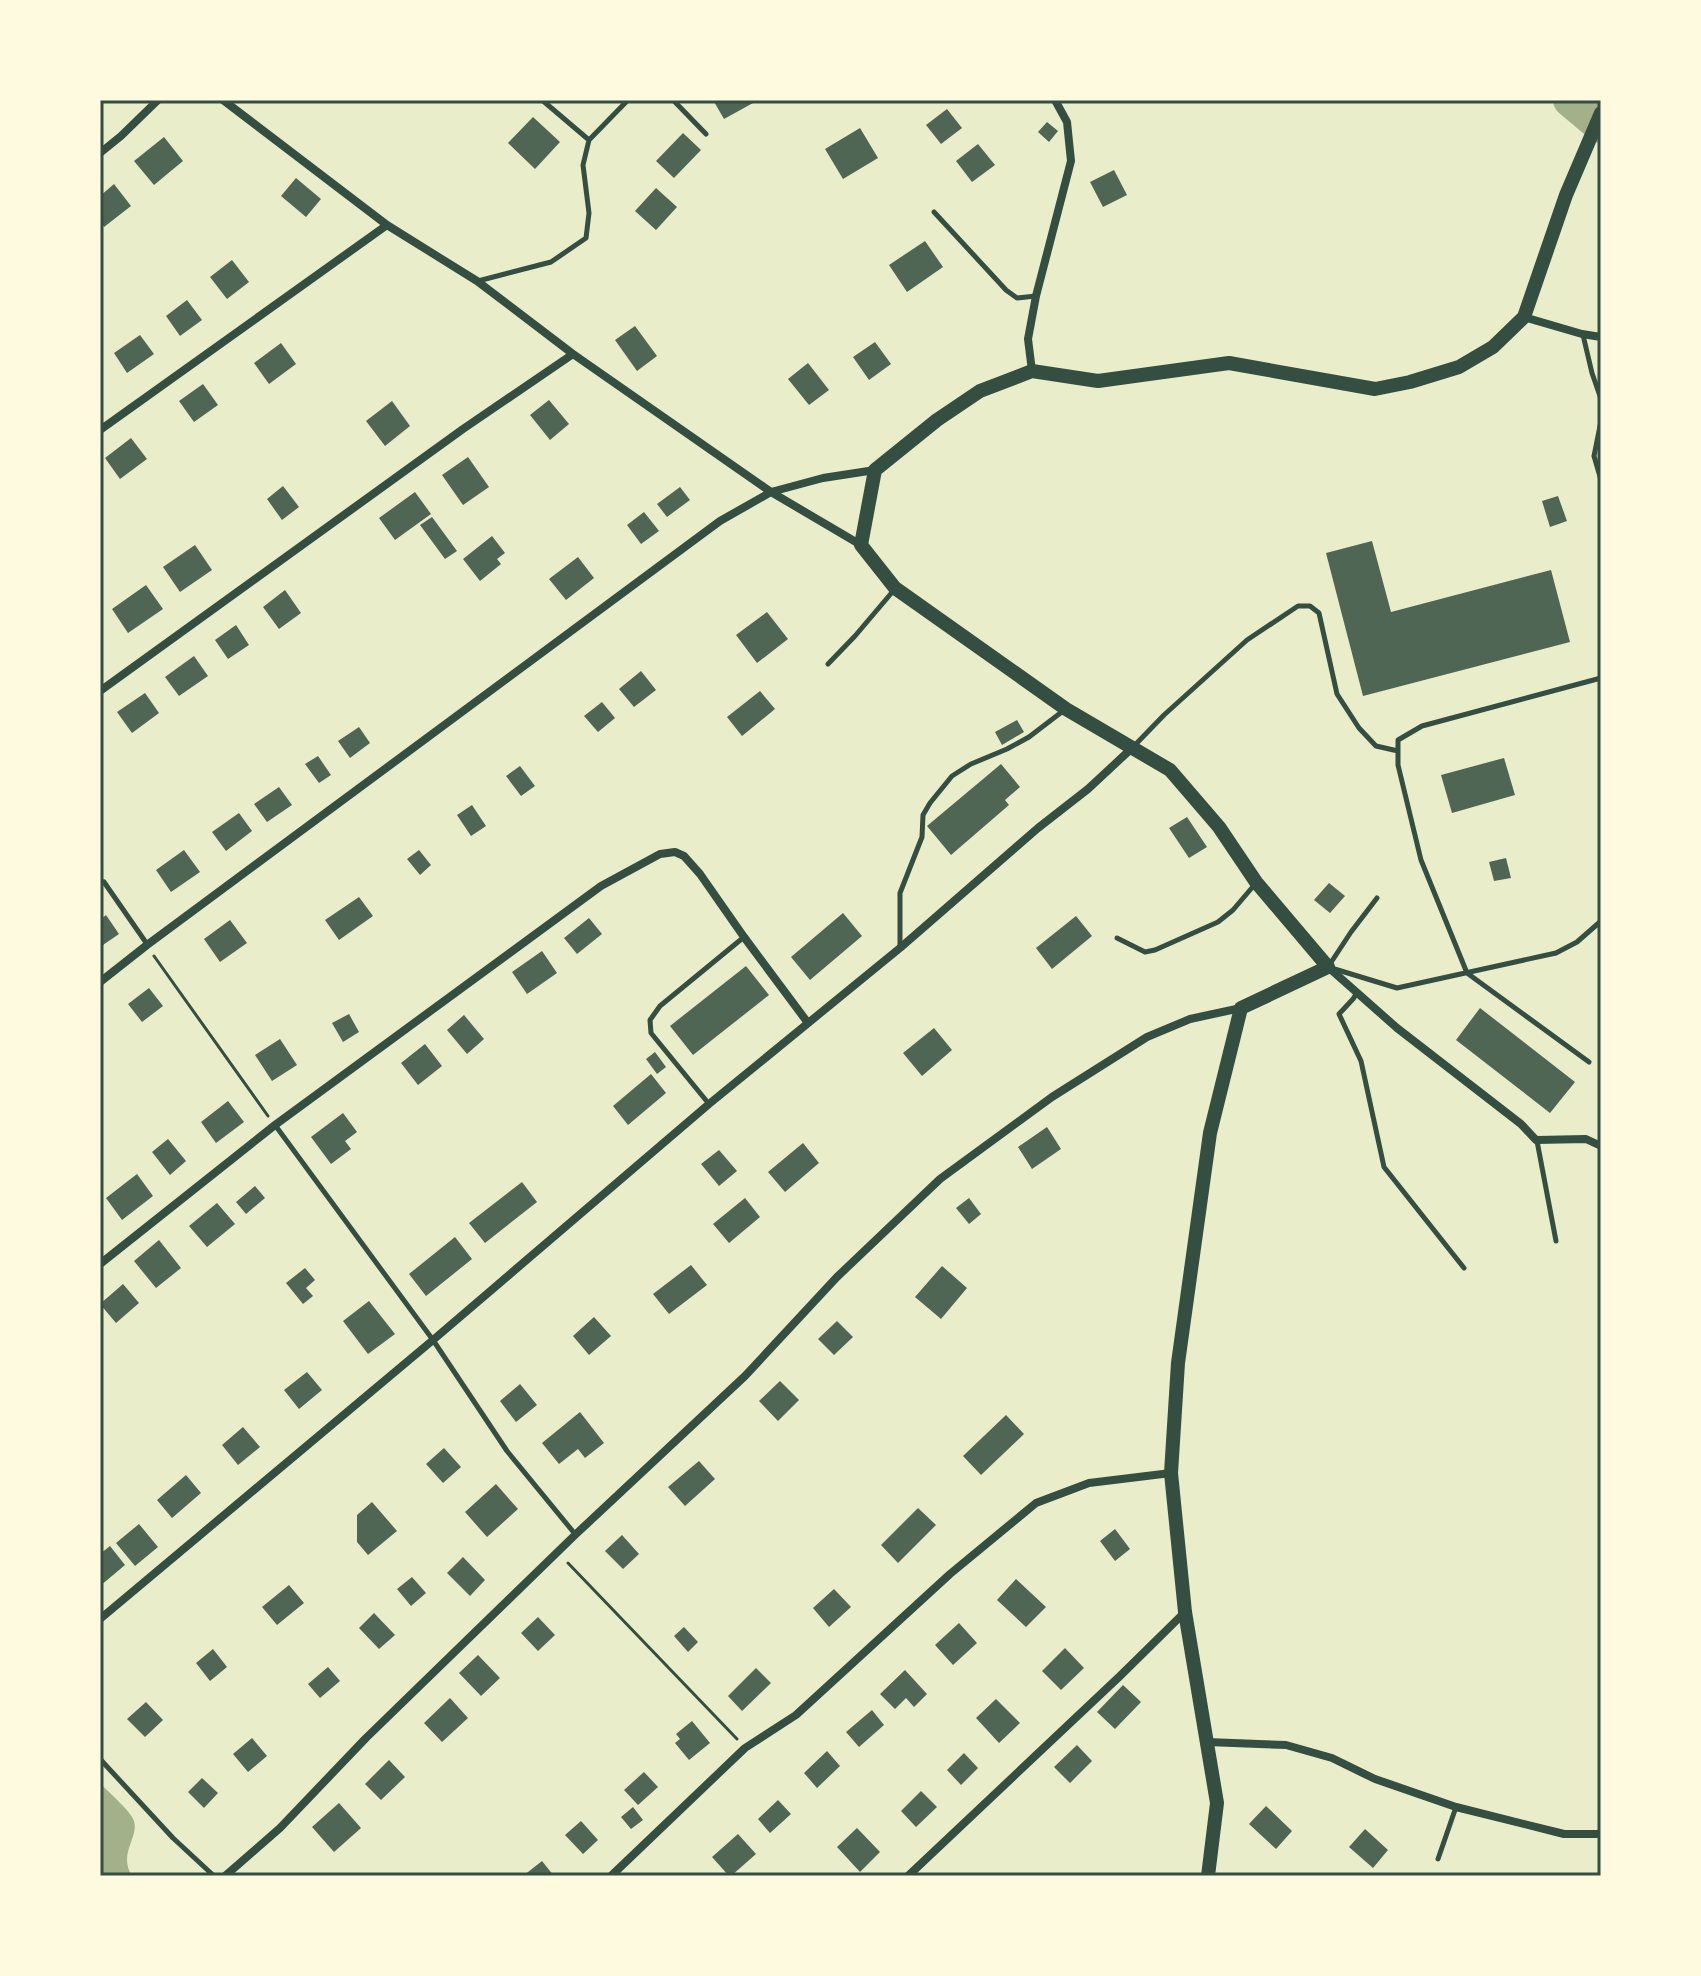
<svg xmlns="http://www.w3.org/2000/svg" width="1701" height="1976" font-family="'Sofia Sans Condensed',sans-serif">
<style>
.water{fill:#a3b18a}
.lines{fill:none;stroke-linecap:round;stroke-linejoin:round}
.river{stroke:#a3b18a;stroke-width:34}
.building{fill:#4f6655}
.path{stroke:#344e41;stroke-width:3}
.service{stroke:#344e41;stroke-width:5}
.minor{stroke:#344e41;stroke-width:8}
.secondary{stroke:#344e41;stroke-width:14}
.neatline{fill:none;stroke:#344e41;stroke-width:3}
</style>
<rect width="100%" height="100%" fill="#e9edc9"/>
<!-- water -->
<path class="water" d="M100,1783c9,10 30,27 34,38 5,17 -16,32 -2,55h-32z"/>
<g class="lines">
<!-- river -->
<path class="river" d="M1570,100l31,26"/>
</g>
<!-- building -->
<path class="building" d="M713,100h39l1,3 -29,16z
M947,109l15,19 -21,16 -15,-19z
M533,117l27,25 -25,27 -27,-26z
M1047,122l11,9 -9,11 -11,-10z
M860,128l18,30 -35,21 -18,-30z
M683,133l18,17 -27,28 -18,-17z
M164,137l19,24 -29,24 -20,-24z
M978,144l17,21 -23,17 -16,-21z
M1114,170l13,25 -24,12 -13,-25z
M296,178l25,21 -15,18 -25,-21z
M114,184l17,22 -27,21 -4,-6v-25z
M656,188l21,19 -21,23 -21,-19z
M925,241l18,26 -36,25 -18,-27z
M232,260l17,22 -22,17 -17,-22z
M187,300l15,20 -22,16 -14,-20z
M635,326l22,30 -20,15 -22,-31z
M140,335l14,19 -27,19 -13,-20z
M875,342l16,22 -22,16 -16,-23z
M281,343l15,21 -27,20 -15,-21z
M808,363l21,27 -20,15 -21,-26z
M203,384l15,21 -24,17 -15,-21z
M549,400l20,24 -19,16 -20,-25z
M392,401l18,25 -25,20 -19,-25z
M131,438l16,21 -27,20 -15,-21z
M468,457l21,30 -26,18 -21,-30z
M283,486l16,21 -17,13 -15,-21z
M680,487l10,13 -23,17 -10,-13z
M415,492l16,22 -36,26 -16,-22z
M1558,496l9,25 -17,6 -8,-26z
M644,512l15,19 -18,13 -14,-19z
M432,517l25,34 -12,8 -25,-34z
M492,536l13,17 -8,6 4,5 -21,17 -17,-22z
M1372,541l19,71 160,-42 19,72 -207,54 -37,-143z
M195,545l17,25 -32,22 -17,-25z
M578,557l16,21 -28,22 -17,-21z
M146,585l17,24 -35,24 -16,-24z
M285,590l16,23 -22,16 -16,-22z
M767,612l21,27 -31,24 -21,-28z
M236,625l13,20 -21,14 -13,-19z
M194,656l14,20 -29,20 -14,-19z
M641,671l15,19 -22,17 -15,-18z
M760,691l15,18 -33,27 -15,-19z
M145,693l14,20 -27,20 -15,-21z
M602,702l13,16 -17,14 -14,-16z
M1017,720l7,12 -22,13 -7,-13z
M359,727l11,16 -20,15 -12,-17z
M318,756l13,19 -12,8 -14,-19z
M1504,758l11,37 -63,18 -11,-38z
M1001,764l19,23 -15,13 4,5 -58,50 -24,-29z
M520,766l15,20 -14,10 -15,-20z
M279,787l13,18 -25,17 -13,-18z
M472,805l14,21 -15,10 -14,-21z
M239,813l13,18 -26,20 -14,-19z
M1187,817l20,30 -18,11 -20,-30z
M184,850l16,22 -29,20 -15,-22z
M419,850l12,15 -11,10 -13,-16z
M1506,858l5,20 -17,3 -5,-19z
M1329,883l16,13 -15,17 -16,-13z
M359,897l14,19 -34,24 -14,-20z
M843,913l19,23 -52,44 -19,-23z
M106,915l13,19 -19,13v-27z
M1076,916l16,20 -40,33 -16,-21z
M589,918l13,16 -25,20 -13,-16z
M230,920l17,23 -27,19 -16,-23z
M542,951l15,22 -30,21 -15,-22z
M746,966l23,29 -76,60 -23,-29z
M149,988l14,18 -21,16 -14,-18z
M1480,1008l95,74 -25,31 -94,-73z
M349,1014l10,18 -16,10 -11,-19z
M464,1015l20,24 -17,15 -20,-24z
M934,1028l18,22 -30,26 -19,-23z
M280,1039l17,26 -25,16 -17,-26z
M425,1044l17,22 -24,19 -17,-22z
M655,1052l11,15 -9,7 -11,-15z
M651,1074l15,19 -38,32 -15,-19z
M228,1101l16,21 -28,21 -15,-21z
M343,1113l14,19 -12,9 6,8 -20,15 -20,-27z
M1047,1127l14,22 -29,20 -14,-22z
M168,1139l18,22 -16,14 -18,-23z
M803,1143l16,20 -34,29 -17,-20z
M719,1150l18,21 -18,15 -18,-22z
M137,1174l16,22 -31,24 -16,-22z
M522,1182l15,20 -52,41 -16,-20z
M255,1186l10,12 -19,16 -10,-12z
M745,1198l15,19 -31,26 -16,-19z
M969,1198l12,16 -12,10 -13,-16z
M217,1203l18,21 -28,23 -18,-21z
M455,1237l17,22 -46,37 -17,-22z
M159,1240l22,28 -25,20 -22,-27z
M691,1265l16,20 -38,29 -16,-20z
M942,1266l25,22 -26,31 -26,-22z
M305,1268l10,12 -9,8 7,8 -10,8 -17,-21z
M123,1284l16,19 -23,20 -16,-19z
M369,1301l26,33 -27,20 -25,-33z
M594,1317l17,19 -22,19 -16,-19z
M837,1321l16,16 -19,18 -16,-16z
M307,1372l15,18 -23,19 -15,-19z
M780,1381l19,19 -21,21 -19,-20z
M520,1384l17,21 -21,17 -16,-21z
M580,1412l24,31 -19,15 -7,-9 -19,15 -17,-21z
M1006,1415l18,19 -43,41 -18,-19z
M243,1427l17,20 -22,18 -16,-20z
M444,1448l17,19 -18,16 -17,-19z
M699,1461l16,18 -30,27 -17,-19z
M186,1475l15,18 -29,25 -15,-18z
M496,1484l22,25 -31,28 -22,-25z
M372,1502l25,29 -29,24 -11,-13v-27z
M918,1508l18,17 -38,38 -17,-18z
M139,1524l19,23 -23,19 -19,-23z
M1115,1529l15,20 -15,12 -15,-20z
M622,1535l17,19 -16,15 -18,-18z
M110,1546l15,19 -25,21v-32z
M463,1557l22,23 -15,16 -23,-23z
M412,1577l14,16 -15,13 -14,-17z
M1016,1579l30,28 -20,20 -29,-27z
M289,1585l15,18 -27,22 -15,-18z
M834,1589l17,18 -22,20 -16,-19z
M374,1613l21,22 -16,14 -20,-21z
M538,1617l17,18 -17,16 -17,-18z
M959,1623l18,20 -24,22 -18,-20z
M684,1627l14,15 -10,10 -14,-16z
M1065,1648l19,20 -23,22 -19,-19z
M213,1649l14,18 -17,14 -14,-18z
M478,1655l22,23 -19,18 -22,-23z
M328,1667l12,14 -20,17 -12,-14z
M756,1668l15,15 -29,28 -14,-15z
M905,1670l22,24 -13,13 -8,-9 -11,11 -15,-15z
M1123,1685l18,17 -26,27 -18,-17z
M450,1698l18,20 -26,24 -18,-19z
M996,1699l24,24 -21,20 -23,-25z
M146,1702l17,18 -18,17 -18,-18z
M872,1710l12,15 -25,22 -13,-15z
M692,1721l18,22 -21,17 -14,-17 5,-4 -4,-5z
M252,1738l15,18 -19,16 -15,-18z
M1077,1745l15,16 -22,22 -16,-16z
M827,1751l13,15 -23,22 -13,-15z
M964,1753l14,15 -17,17 -14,-15z
M389,1760l16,17 -24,23 -16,-16z
M644,1772l14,15 -20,18 -14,-15z
M202,1778l16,15 -14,15 -16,-16z
M921,1791l16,16 -21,20 -15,-16z
M778,1800l13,14 -21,19 -12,-14z
M339,1803l22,25 -27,24 -22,-25z
M1266,1806l26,25 -16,18 -27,-25z
M633,1807l10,13 -12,9 -10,-12z
M581,1821l17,19 -15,14 -18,-19z
M857,1828l23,24 -20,20 -23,-25z
M1365,1829l23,21 -15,18 -24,-21z
M738,1834l18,20 -25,22h-2l-17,-19z
M542,1861l12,15h-31z"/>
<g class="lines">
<!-- path -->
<path class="path" d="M154,956l114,160
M568,1563l169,176"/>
<!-- service -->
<path class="service" d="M673,100l33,34
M589,140l39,-40
M934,212l72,78 11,8 19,-2
M478,281l73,-19 35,-24 3,-25 -6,-48 6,-25 -47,-40
M1583,335l9,38 9,26
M1601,421l-7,35 7,24
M828,664l27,-28 39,-46
M1134,746l30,-31 83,-75 51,-34h12l9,7 18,81 22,34 17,18 22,5
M104,882l43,62
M1377,898l-26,34 -23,35 69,21 159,-35 21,-11 24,-21
M1117,938l28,14 10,-2 63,-28 15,-12 23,-27
M900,947v-54l22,-56 1,-22 7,-12 22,-27 19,-12 36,-15 22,-12 34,-26
M1357,993l-4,6 -14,15 22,47 23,106 80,101
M1589,1062l-122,-89 -46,-113 -23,-95v-25l24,-14 179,-48
M709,1104l-58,-71 -1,-13 10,-14 84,-69
M275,1125l158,215 74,111 68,83
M1537,1141l19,100
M100,1759l73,79 41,38
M1438,1859l18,-52"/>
<!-- minor -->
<path class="minor" d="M223,100l164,125 90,56 96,73 198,138 90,53
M100,153l21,-17 37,-36
M1524,317l58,17 19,3
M1032,371l-4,-32 8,-43 35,-135 -4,-39 -12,-22
M100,430l287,-205
M100,691l363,-262 110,-75
M1328,967l69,61 124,96 15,16 50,-1 15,7
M100,982l47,-37 573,-424 51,-29 52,-14 52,-8
M100,1264l175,-139 326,-239 59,-32 15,-2 9,4 16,18 44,63 64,86
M100,1619l333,-279 276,-236 191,-156 138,-120 50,-39 43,-40
M1207,1742l79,3 46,13 43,21 81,28 108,27h37
M225,1876l55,-48 86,-90 209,-203 170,-159 92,-99 103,-98 112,-82 95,-60 43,-18 51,-11
M611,1876l134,-128 51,-33 154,-141 86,-71 53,-20 82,-10
M908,1876l212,-200 65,-64"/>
<!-- secondary -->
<path class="secondary" d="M1208,1876l9,-73 -32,-191 -14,-139 7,-110 32,-230 31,-125 87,-41 -72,-85 -37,-55 -49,-57 -104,-61 -171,-121 -34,-43 14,-75 62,-50 43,-29 52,-20 66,10 131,-18 146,26 35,-7 49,-15 34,-20 31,-30 42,-122 35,-82"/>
</g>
<!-- border -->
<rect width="1701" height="1976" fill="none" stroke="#fefae0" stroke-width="204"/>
<rect x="102" y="102" width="1497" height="1772" class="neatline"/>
</svg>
